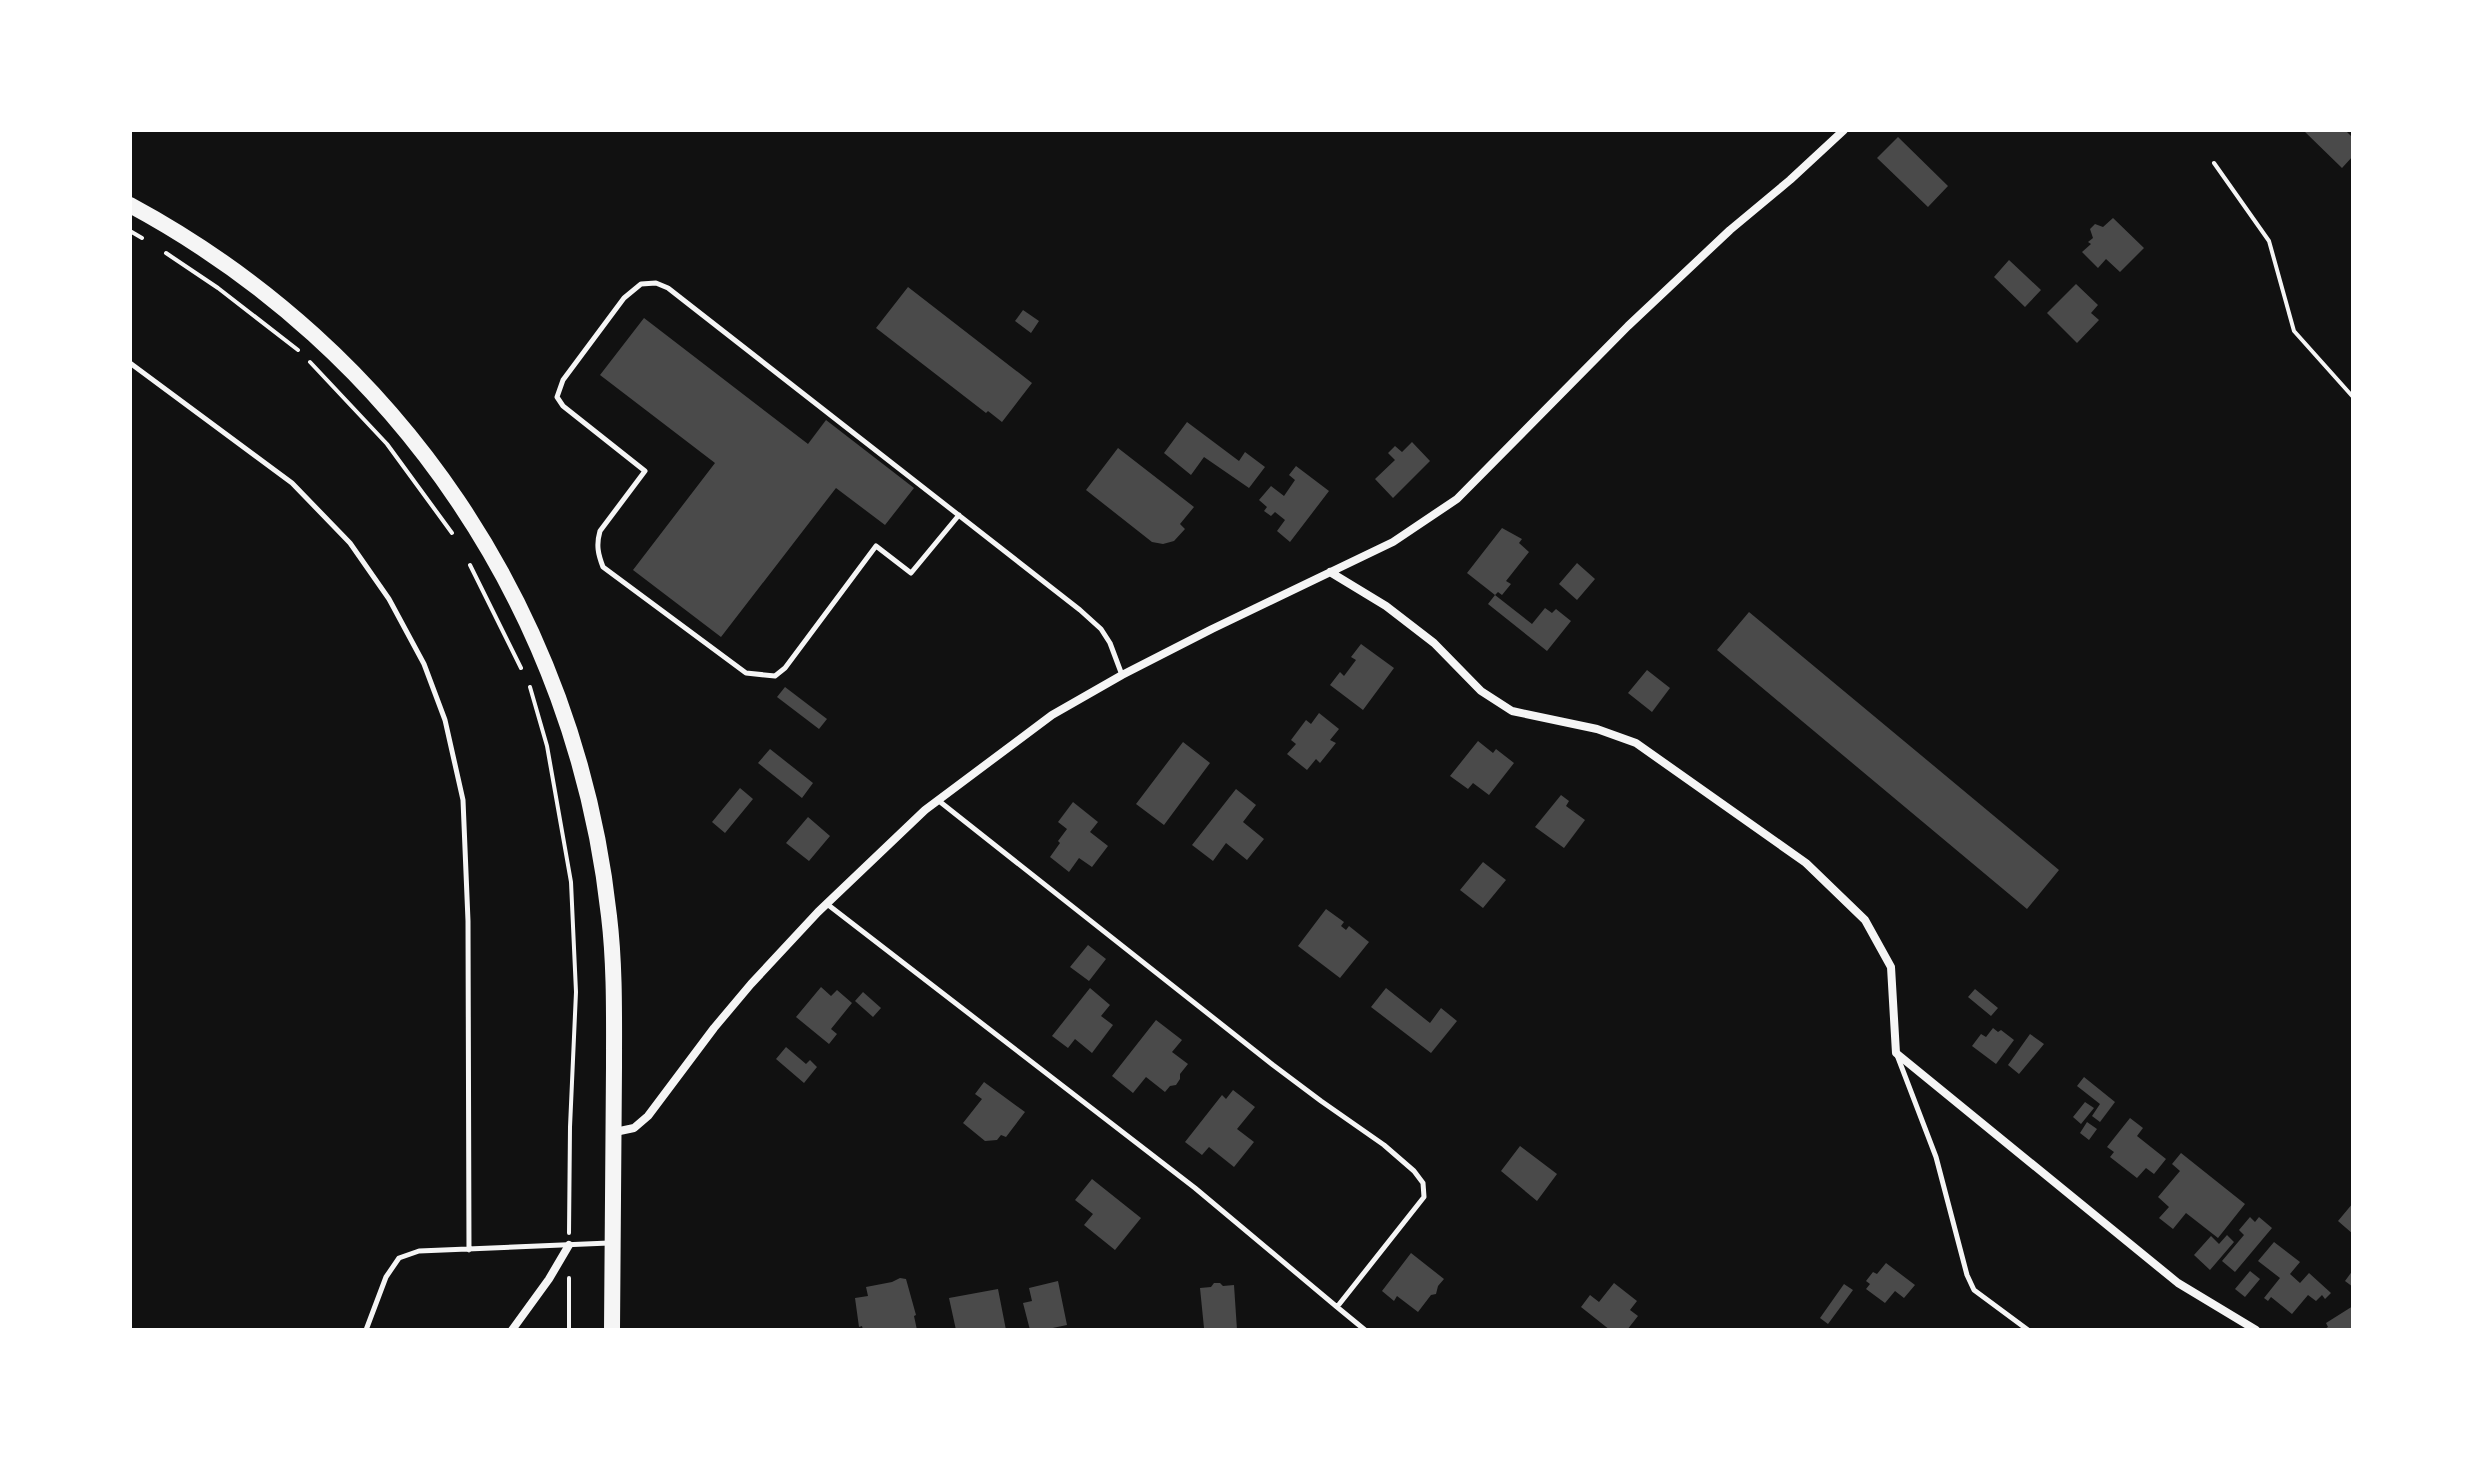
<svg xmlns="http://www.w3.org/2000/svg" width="2483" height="1460" font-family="Signika,sans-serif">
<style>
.building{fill:#4a4a4a}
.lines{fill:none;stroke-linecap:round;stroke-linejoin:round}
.path{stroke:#f5f5f5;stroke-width:4}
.service{stroke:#f5f5f5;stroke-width:5}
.minor{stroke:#f5f5f5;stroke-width:8}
.primary{stroke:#f5f5f5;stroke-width:16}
</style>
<rect width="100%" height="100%" fill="#111"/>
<!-- building -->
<path class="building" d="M2303,130h42l8,8v18l-11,12z
M1898,137l50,49 -20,21 -51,-49z
M2113,218l31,30 -24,24 -14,-13 -8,9 -16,-16 9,-8 -3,-2 5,-4 -3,-9 5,-5 8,3z
M2009,260l32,30 -16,17 -31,-30z
M2076,284l22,21 -7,8 8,7 -22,23 -30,-30z
M908,287l124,96 -30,39 -14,-11 -2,2 -110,-85z
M1023,310l16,11 -8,12 -16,-12z
M644,318l164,126 18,-24 88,68 -29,37 -49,-37 -115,149 -88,-67 82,-107 -115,-88z
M1187,422l52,39 6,-9 20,15 -16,21 -45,-31 -13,18 -27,-22z
M1412,442l18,19 -37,37 -18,-19 20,-19 -7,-7 7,-7 7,6z
M1118,448l76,59 -14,17 5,5 -11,12 -11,3 -11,-2 -66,-52z
M1296,466l33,25 -39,51 -13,-11 8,-11 -10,-8 -4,4 -7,-5 3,-4 -8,-7 12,-14 13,10 11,-16 -6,-5z
M1502,528l20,11 -3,4 10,9 -23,29 5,3 -9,11 -4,-3 -3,3 37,29 13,-16 7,5 4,-4 15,12 -24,30 -59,-47 7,-9 -28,-22z
M1577,563l18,16 -18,21 -18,-16z
M1749,612l310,258 -32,39 -310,-259z
M1361,644l33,24 -31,42 -33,-25 10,-13 4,4 12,-16 -5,-3z
M1647,670l23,18 -18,24 -24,-19z
M785,687l42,32 -8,10 -42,-32z
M1319,713l20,16 -9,11 6,3 -16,20 -4,-4 -9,11 -20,-16 9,-10 -5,-4 15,-20 5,4z
M1478,741l15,12 3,-4 18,14 -25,32 -16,-12 -5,6 -18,-13z
M1183,742l27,21 -46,62 -28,-21z
M770,749l43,34 -11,15 -44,-35z
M740,788l13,11 -28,34 -13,-11z
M1236,789l20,16 -13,17 21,17 -17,21 -21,-17 -13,18 -21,-16z
M1561,795l8,6 -3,5 19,14 -21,28 -29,-21z
M1073,802l25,20 -8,10 18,14 -16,21 -13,-9 -10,14 -19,-15 10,-14 -2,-2 9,-12 -9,-7z
M808,817l22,19 -21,25 -23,-18z
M1483,862l23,18 -23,28 -23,-18z
M1326,909l18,13 -3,4 5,4 3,-4 20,16 -29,36 -42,-32z
M1088,945l18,14 -17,22 -19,-14z
M821,987l10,9 6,-6 15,13 -21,26 6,5 -8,10 -33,-27z
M1090,988l20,17 -9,11 12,9 -21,28 -17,-14 -7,9 -16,-12z
M1386,988l44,35 11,-15 16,13 -26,32 -60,-46z
M1975,989l23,19 -7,8 -23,-19z
M863,992l18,16 -8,9 -18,-16z
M1156,1020l26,20 -10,12 16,12 -8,10v5l-4,6 -6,1 -5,6 -19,-15 -13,16 -21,-17z
M1993,1028l5,4 3,-2 13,10 -18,24 -24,-18 9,-12 5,3z
M2030,1034l14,10 -25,30 -11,-9z
M786,1047l20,17 4,-4 7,7 -13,16 -28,-24z
M2084,1077l31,25 -15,20 -8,-6 8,-12 -23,-18z
M984,1082l41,30 -19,25 -5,-2 -4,5 -12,1 -22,-18 19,-24 -7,-5z
M1233,1090l22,17 -18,22 17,13 -20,25 -25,-20 -7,8 -17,-13 37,-47 4,4z
M2085,1102l9,6 -13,16 -8,-7z
M2130,1118l13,10 -6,8 29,23 -12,15 -8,-6 -9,10 -27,-21 4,-5 -7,-5z
M2087,1122l10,7 -8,11 -9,-7z
M1520,1146l37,28 -20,27 -36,-30z
M2181,1153l64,51 -27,34 -32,-25 -13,16 -14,-11 10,-11 -11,-10 22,-26 -8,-7z
M1092,1179l49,39 -26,32 -31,-25 9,-11 -18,-14z
M2353,1203v31l-15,-13z
M2250,1217l5,5 4,-5 13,11 -37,44 -13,-11 22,-26 -5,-5z
M2227,1235l7,7 -24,28 -16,-15 17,-19 8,8z
M2274,1242l26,20 -10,12 10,9 9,-10 22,20 -6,6 -3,-4 -6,6 -8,-6 -16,19 -21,-17 -3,4 -4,-3 16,-20 -22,-17z
M1411,1253l33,26 -6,7 -2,8 -5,1 -13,17 -21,-16 -3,5 -12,-10z
M1886,1263l29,22 -11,13 -9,-7 -10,12 -19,-14 4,-5 -4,-3 7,-9 4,2z
M2353,1270v17l-8,-6z
M2250,1271l10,8 -15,18 -10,-8z
M900,1278l6,1 10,36 -2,1 3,14h-54l-1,-4 -3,1 -4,-29 13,-2 -2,-9 26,-5z
M1058,1281l9,44 -24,5h-13l-7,-27 9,-2 -3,-13z
M1214,1283h6l3,3 11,-1 3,45 -33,-2 -4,-40 11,-1z
M1614,1283l23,18 -7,9 8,6 -11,14h-17l-29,-23 9,-12 9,7z
M1844,1284l9,6 -25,34 -8,-6z
M998,1289l8,41h-50l-7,-32z
M2353,1306v24h-30l5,-3 -2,-4z"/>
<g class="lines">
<!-- path -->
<path class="path" d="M2214,163l55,78 25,90 59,66
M130,231l12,7
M166,253l52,35 80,62
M310,362l77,82 65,89
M470,565l51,103
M530,687l17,59 24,136 5,110 -6,135 -1,106
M569,1278v52"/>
<!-- service -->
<path class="service" d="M130,363l162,120 58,60 39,56 35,65 21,56 18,80 5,121 1,329
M959,515l-48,58 -35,-27 -91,122 -10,8 -29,-3 -143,-106c-5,-13 -7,-22 -3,-36l45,-60 -82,-65 -6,-9 6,-17 61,-82 17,-14 15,-1 12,5 412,322 21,19 9,14 12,32
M939,801l334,264 48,36 63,44 30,26 9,12 1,14 -87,110 28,23
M827,904l368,284 142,119
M1897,1055l39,102 31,118 7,15 54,40
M366,1330l20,-53 13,-19 20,-7 190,-8"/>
<!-- minor -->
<path class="minor" d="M1330,572l56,34 48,37 47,48 31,20 85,18 39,14 170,120 59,57 26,47 5,86 282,230 78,47
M615,1132l19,-4 14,-12 66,-88 37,-44 67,-72 107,-102 127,-95 70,-40 90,-46 181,-87 64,-43 171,-173 102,-96 60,-50 54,-50
M512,1330l37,-51 20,-34"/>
<!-- primary -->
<path class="primary" d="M130,205c269,145 446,408 479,711 6,50 5,101 5,151 0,88 -2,175 -2,263"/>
</g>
<!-- border -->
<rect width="2483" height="1460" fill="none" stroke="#ffffff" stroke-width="264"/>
</svg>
